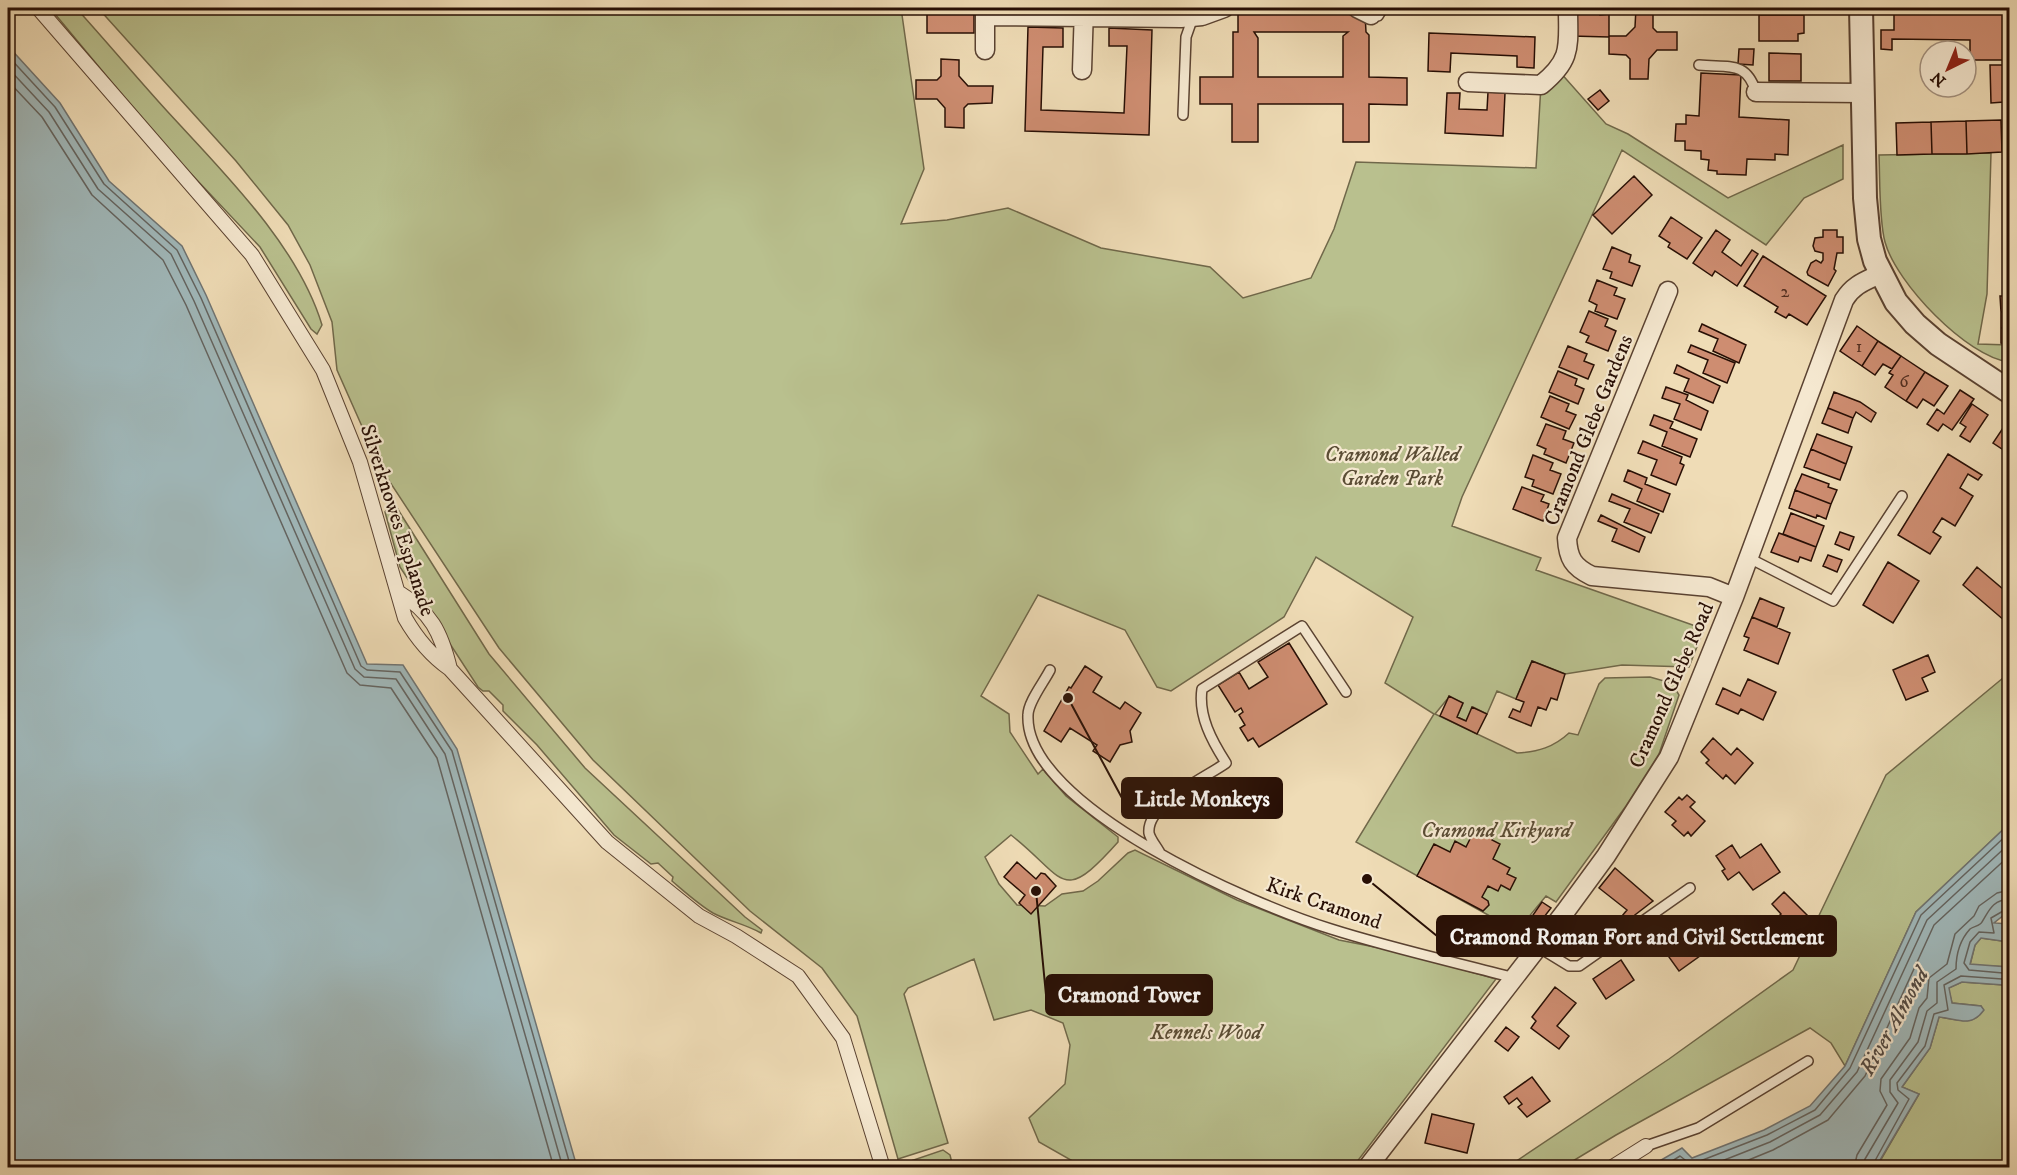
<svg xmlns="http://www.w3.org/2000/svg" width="2017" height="1175" font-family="'IM FELL DW Pica',serif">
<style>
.green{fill:#b9c08e;stroke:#70684a;stroke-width:1.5}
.water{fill:#a0b8ba;stroke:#707472;stroke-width:1.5}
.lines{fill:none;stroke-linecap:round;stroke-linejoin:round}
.shore{stroke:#646460;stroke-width:1.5}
.building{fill:#ce8d71;stroke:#280f05;stroke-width:1.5;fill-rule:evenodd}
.service-casing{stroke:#5a4231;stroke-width:12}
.pedestrian-casing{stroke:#5a4231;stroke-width:16}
.minor-casing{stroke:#5a4231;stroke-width:21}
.tertiary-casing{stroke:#5a4231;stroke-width:26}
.service{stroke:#f5e8d0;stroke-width:9}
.pedestrian{stroke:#f5e8d0;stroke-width:14}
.minor{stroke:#f5e8d0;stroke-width:18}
.tertiary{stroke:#f5e8d0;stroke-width:22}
.labels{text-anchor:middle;stroke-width:4.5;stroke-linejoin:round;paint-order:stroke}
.number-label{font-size:18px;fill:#522e20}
.street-label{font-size:21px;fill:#280f05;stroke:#f5e8d0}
.park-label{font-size:21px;font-style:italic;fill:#5b4d35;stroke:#f5e8d0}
.water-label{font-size:22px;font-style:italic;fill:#524a44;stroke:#f5e8d0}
.leader{fill:none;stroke:#280f05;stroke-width:2}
.callout-dot{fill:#280f05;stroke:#f5e8d0;stroke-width:2}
.callout{fill:#280f05;stroke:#280f05;stroke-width:2}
.callout-label{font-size:22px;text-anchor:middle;font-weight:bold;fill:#fff}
</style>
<rect width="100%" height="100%" fill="#efdcb6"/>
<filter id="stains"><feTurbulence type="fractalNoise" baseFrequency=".00333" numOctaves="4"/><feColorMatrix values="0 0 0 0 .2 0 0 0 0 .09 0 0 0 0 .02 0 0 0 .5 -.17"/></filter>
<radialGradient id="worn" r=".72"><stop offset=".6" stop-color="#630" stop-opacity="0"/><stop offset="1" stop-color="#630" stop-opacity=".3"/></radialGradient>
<!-- green -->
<path class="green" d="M50,8h26c31,34 60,69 91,103 55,60 131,134 155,214l-5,9 -6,-5 -51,-82 -97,-103z
M98,8h803l23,161 -23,55 46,-4 61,-12 93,40 109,19 33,31 68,-20 23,-49 22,-67 180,6 5,-83 18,-14 47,53 22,10 100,64 115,-53v34l-39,19 -38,47 -144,-95 -160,347 -10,29 89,32 -5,12 168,59 -15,38 -67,-2 -57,9 -33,-13 -16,38 -19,-8 -10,23 -14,-7 -7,14 -9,-4 6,-14 -14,-6 -14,17 82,39c21,-1 37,-6 52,-20l9,2 21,-51 6,-6 45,-1 28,8 -2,5 3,5 -20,59 -33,52 -70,96 -10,-6 -29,35 -161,-89 78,-128 -49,-31 28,-66 -97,-60 -32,60 -113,74 -14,-4 -32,-57 -87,-35 -57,101 28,18 1,18 28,42 5,-5 23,27 52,41v5c-58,65 -52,36 -107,-7l-26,22 14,27 18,21 28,1 17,-12 21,-3 15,-10 30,-28 7,-3 102,50 102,40 61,12 96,27 -143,188h-270l-44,-25 -10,-24 36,-34 5,-39 -7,-22 -32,-13 -37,10 -20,-61 -66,29 -4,6 44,149 -50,16 -41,-143 -35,-48 -72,-57 -157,-151 -94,-112 -119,-181 -43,-97 -5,-48 -22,-57 -22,-40 -52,-64z
M1991,153l-4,141 -9,50 31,1v17c-42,-5 -113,-79 -124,-120 -6,-22 -5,-63 -6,-87z
M390,505l6,1 6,10 87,138 96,114 160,149 17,13 -1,3c-16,-9 -33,-12 -48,-20 -15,-9 -28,-21 -41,-32l1,-4 -15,-14 -7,1 -37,-29 -77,-90 -34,-34v-6l-14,-14h-6l-5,-4 -78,-120 -15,-55z
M2009,673v151l-93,88 -71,154 -14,-23 -21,-15 -194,107 -53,32 -57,1 163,-109 124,-89 93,-195z
M1981,938l28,4v25l-39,-2 5,-20z
M1962,982l42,3 5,-3v185l-133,1 43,-74 -17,-7 28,-39 9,-31c18,2 34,10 44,-7l-2,-4 -29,-3 -4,-15z
M943,1150l7,5 3,12h-53l-1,-2z"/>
<!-- water -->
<path class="water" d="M8,46l52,57 49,78 73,65 24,49 161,369 36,1 54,84 120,418h-569z
M2009,824v87l-15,12 15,1v18l-28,-4 -6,7 -5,19 39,3v15l-5,3 -42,-3 -13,6 3,15 29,3 3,4c-13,18 -25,9 -45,7l-9,31 -28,39 17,7 -43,73h-227l33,-19 10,10 72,-28 46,-24 35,-40 71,-154z"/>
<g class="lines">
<!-- shore -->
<path class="shore" d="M8,56l47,51 49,77 73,66 24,48 160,368 6,4 33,2 52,79 119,417
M8,68l41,44 49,77 73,65 23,47 161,368 9,8 32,2 49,75 118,414
M8,81l34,36 50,78 71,65 23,45 161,368 13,12 31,3 46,70 117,410
M1661,1168l19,-12 9,7h6l72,-28 48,-25 35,-42 71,-153 89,-83
M1704,1168l66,-26 50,-27 37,-43 70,-152 83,-77
M1729,1168l44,-18 55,-30 37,-44 69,-151 76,-70
M1854,1168l3,-13 30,-50 -7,-14 1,-12 29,-41 9,-30 8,-10 2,-20 18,-14 8,-30 19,-18 5,-10 18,-13 13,-3
M1863,1168l2,-9 33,-56 -8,-11v-12l28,-38 9,-31 10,-8v-21l19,-13c0,-14 4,-29 14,-40 4,-3 10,-3 12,-7 7,-11 10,-22 28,-23
M1871,1168l38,-69 -11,-9 -1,-7 28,-37 9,-32 14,-4 -4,-25 17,-9 41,3 4,-2 -3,-4 -34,-3 -5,-7 6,-21 9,-10 15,1 -3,-15 19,-11"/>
</g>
<!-- building -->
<path class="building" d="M927,8h24v5h23v20h-47z
M1254,8h98l13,6 1,18 3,3v42l38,1v27l-38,-1v38h-26v-38h-85v38h-26v-38h-32v-27h33v-45h5v-19h11zM1254,32h94l-5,4v41h-85v-39z
M1590,8h9l1,7 9,-1v23l-38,-1v-22h17z
M1636,8h17v20l4,4h20v18h-20l-8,9 -1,20h-18v-20l-4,-4 -17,-1v-18h17l9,-9z
M1894,8h116v30h-6v22h-34v-20l-78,-1v11l-11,-1v-19h13z
M1759,15h45v18l-6,1v7h-39z
M1028,27l35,1v19h-20l-2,63 83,3 3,-67h-18v-18l43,2 -3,105 -124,-4z
M1429,33l106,4 -1,31 -17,-1v-11l-66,-3 -1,19 -22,-1z
M1739,49h15l-1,16 -15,-1z
M1769,53l32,1v27h-32z
M941,59l18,1v16l9,10h25l-1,17 -24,1 -4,4v20l-19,-1v-19l-8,-9h-21v-19h21l4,-4z
M1990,65h13l1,37 -13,1z
M1701,73l40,2 -2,42 50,3 -1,35 -13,-1v6l-28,-1 -1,16 -29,-1v-3l-9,-1 1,-10 -8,-1v-8l-16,-1v-9h-10l1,-17h10v-9l13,1z
M1600,90l9,11 -11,9 -10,-11z
M1488,92l17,1 -2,43 -58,-3 2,-40h13l-1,16 28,1z
M2003,102h7v40h-6z
M2001,120l1,32 -35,2 -1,-33z
M1966,121l1,33h-35l-1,-32z
M1931,122l1,32 -35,1 -1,-32z
M1634,176l18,19 -40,39 -19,-19z
M1671,217l31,21 -15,21 -19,-12 2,-4 -11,-7z
M1716,230l14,10 -8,12 19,14 11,-16 6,4 -21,32 -22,-15 -3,5 -19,-13z
M1823,230h14v7h6v16h-6l-3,16 2,2 -8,15 -20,-11 -1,-3 4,-9 5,-3 5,3 2,-3v-7l-8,-2 -2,-5 2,-8 8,-1z
M1612,247l19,8 -2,7 11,4 -8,20 -22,-8 2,-6 -9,-3z
M1763,256l63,40 -19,29 -18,-11 -3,4 -11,-6 3,-5 -34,-21z
M1597,280l20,8 -3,7 11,4 -8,20 -22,-8 2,-6 -8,-4z
M2000,296h10v16h-9z
M1589,311l19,8 -3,7 11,5 -8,20 -22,-9 3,-6 -9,-4z
M2001,312h9v16h-9z
M1702,324l44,21 -7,18 -26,-12 5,-12 -19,-8z
M1857,326l21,15 -16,25 -22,-15z
M2001,328h9v16l-9,-1z
M1878,341l23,15 -9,13 -9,-5 -8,11 -13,-9z
M1691,345l44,18 -8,20 -24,-10 5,-13 -20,-8z
M1568,346l19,8 -3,7 10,4 -6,14 -29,-12z
M1901,356l24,16 -19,29 -21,-14 8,-12 -4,-2z
M1677,365l43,21 -7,17 -29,-12 5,-12 -15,-6z
M1558,371l19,8 -2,6 9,4 -6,15 -29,-12z
M1925,372l23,14 -14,20 -11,-7 -6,9 -11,-7z
M1666,387l22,8 -2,5 22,11 -7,19 -27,-11 6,-15 -18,-6z
M1960,390l14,9 -22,31 -9,-6 -5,7 -11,-7 10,-15 7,5z
M1834,392l26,10 16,11 -5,9 -15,-10 -3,6 -25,-10z
M1550,396l19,8 -3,7 10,4 -7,14 -28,-12z
M1972,404l16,11 -18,27 -10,-6 6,-9 -6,-4z
M1828,408l25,10 -5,15 -26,-10z
M1654,415l19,7 -3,6 27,11 -7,18 -28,-11 5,-14 -17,-7z
M1546,424l20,7 -3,8 11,4 -8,20 -22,-9 2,-5 -9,-4z
M2005,425l5,3 -2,25 -15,-10z
M1817,434l35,13 -6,17 -35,-15z
M1643,441l39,16 -2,6 4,2 -8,20 -25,-10 6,-15 -19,-7z
M1811,449l35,15 -6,16 -36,-13z
M1948,454l34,21 -4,5 -10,-6 -8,14 13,8 -18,30 -13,-8 -9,14 8,5 -11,17 -32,-19z
M1533,455l20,8 -3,7 11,4 -8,20 -21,-8 2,-6 -9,-3z
M1628,470l19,8 -2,6 25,10 -7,18 -26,-11 5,-12 -18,-8z
M1802,474l27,10 -1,3 9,3 -6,14 -36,-14z
M1522,487l22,8 -3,6 8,3 -6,17 -30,-12z
M1795,490l36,14 -5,15 -9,-4 -1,3 -27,-10z
M1612,494l47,20 -8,19 -27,-11 6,-13 -21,-8z
M1791,513l33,13 -8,21 -33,-13z
M1601,515l44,22 -6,15 -27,-11 5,-12 -19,-8z
M1840,532l14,5 -5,13 -14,-6z
M1779,533l37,14 -5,14 -11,-4 -2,5 -27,-10z
M1828,555l14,5 -5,12 -14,-6z
M1888,562l31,19 -26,42 -30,-18z
M1977,567l26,22 7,-5v31l-5,6 -42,-36z
M1760,598l24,10 -7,19 -25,-10z
M1752,617l38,16 -12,31 -34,-14 5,-12 -5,-2z
M1289,643l38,61 -68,43 -6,-9 -5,3 -8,-13 5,-3 -6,-10 4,-3 -2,-4 -6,4 -17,-27 21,-13 10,17 19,-12 -10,-15z
M1928,655l7,17 -13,6 6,13 -22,9 -13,-30z
M1532,661l33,13 -8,26 -6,-2 -5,12 -8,-3 -7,19 -22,-9 4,-8 7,3 4,-10 -8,-3z
M1085,666l17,11 -9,15 27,17 5,-7 16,11 -11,18 2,11 -12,3 -10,17 -17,-11 4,-6 -27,-17 -9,14 -17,-11 25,-44 2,1z
M1748,679l28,13 -13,28 -22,-11 -3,5 -22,-10 7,-16 17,8z
M1449,696l14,7 -6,14 9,4 6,-14 15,7 -10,20 -37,-18z
M1713,738l18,17 6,-7 16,15 -18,21 -9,-9 -3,4 -17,-16 3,-3 -8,-8z
M1687,795l8,7 -5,5 15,14 -14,15 -3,-4 -4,4 -12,-11 4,-4 -11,-9 14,-15 3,3z
M1474,831l12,6 2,-4 6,3 -2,4 8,4 -7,15 17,9 -3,6 9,4 -6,12 -9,-5 -3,6 -10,-5 -6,11 6,4 1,4 -6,6 -66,-35 17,-32 16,8 5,-11 11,6z
M1761,844l19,28 -27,18 -14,-18 -11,8 -6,-9 3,-2 -9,-13 16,-11 8,13z
M1017,862l19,17 5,-6 4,1 11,12 -25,28 -12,-11 6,-8 -21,-18z
M1615,868l38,33 -26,20 -5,-5 5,-6 -28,-22z
M1784,892l27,27 -35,35 -15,-14 19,-18 -4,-3 5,-5 -9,-10z
M1542,902l9,6 -10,13 -8,-6z
M1686,928l18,25 -25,18 -23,-32 11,-8 5,7z
M1621,960l13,20 -28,19 -13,-20z
M1555,987l21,16 -19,23 12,10 -10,13 -28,-21 5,-7 -4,-4z
M1506,1027l13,10 -11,14 -13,-10z
M1532,1077l18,24 -23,16 -9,-10 4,-3 -5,-6 -8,6 -5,-7z
M1432,1114l42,10 -7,29 -42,-10z"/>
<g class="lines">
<defs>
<path id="service" d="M1371,15l7,1 5,-8
M1699,65c29,3 47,-5 57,27
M1183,115l3,-78 7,-20
M1747,557l86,44 69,-105
M1050,670c-6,12 -22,32 -22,45 -4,92 228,191 303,214 60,19 123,33 184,49
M1160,853c-3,-6 -10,-14 -11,-20 -3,-29 56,-55 77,-70 -14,-22 -28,-47 -24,-74l100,-63 44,66
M1538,947l31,19h10l111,-78
M1646,1146l52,-18 110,-67"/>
<path id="pedestrian" d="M38,8l214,247 71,115 37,92 45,156c12,21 25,37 45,51l157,173 92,74 37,20 62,40 45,62 40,130
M398,592c33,20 43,40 52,77
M1611,1168l35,-22"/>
<path id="minor" d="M985,8v42
M1357,8l14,7
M985,16l196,2 21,-2 22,-8
M1082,70l2,-62
M1468,82l73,3c32,-26 27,-39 27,-77
M1756,92l107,1
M1668,291l-101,247c1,20 6,29 25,38l117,11 25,10
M1367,1168l198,-256 41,-56 63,-99 65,-160 110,-297c9,-15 21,-19 36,-26"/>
<path id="tertiary" d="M1861,8l4,190 4,41 6,22 21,41 19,22 23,20 72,48"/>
</defs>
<!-- service casing -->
<use href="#service" class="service-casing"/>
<!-- pedestrian casing -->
<use href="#pedestrian" class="pedestrian-casing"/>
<!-- minor casing -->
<use href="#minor" class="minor-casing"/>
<!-- tertiary casing -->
<use href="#tertiary" class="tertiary-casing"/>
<!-- service -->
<use href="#service" class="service"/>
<!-- pedestrian -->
<use href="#pedestrian" class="pedestrian"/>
<!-- minor -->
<use href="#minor" class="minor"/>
<!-- tertiary -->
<use href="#tertiary" class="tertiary"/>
</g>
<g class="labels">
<!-- number labels -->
<g class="number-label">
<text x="1785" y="297">2</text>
<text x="1859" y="352">1</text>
<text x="1904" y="387">6</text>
</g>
<!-- street labels -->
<g class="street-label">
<text transform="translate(1588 430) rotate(-68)" y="7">Cramond Glebe Gardens</text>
<text transform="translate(398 520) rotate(72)" y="7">Silverknowes Esplanade</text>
<text transform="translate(1671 685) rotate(-66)" y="7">Cramond Glebe Road</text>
<text transform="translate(1324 903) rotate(19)" y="7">Kirk Cramond</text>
</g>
<!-- park labels -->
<g class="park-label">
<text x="1392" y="461">Cramond Walled<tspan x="1392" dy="24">Garden Park</tspan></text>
<text x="1496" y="837">Cramond Kirkyard</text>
<text x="1206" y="1039">Kennels Wood</text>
</g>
<!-- water labels -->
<g class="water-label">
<text transform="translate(1893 1021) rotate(-61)" y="8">River Almond</text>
</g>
</g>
<!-- callouts -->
<path class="leader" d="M1068 698L1122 798M1367 879L1437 936M1036 891L1046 995"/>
<g class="callout-dot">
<circle cx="1068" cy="698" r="6"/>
<circle cx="1367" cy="879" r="6"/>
<circle cx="1036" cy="891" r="6"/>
</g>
<g class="callout">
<rect x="1122" y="778" width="160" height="40" rx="6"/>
<rect x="1437" y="916" width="399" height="40" rx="6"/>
<rect x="1046" y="975" width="166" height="40" rx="6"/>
</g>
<g class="callout-label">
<text x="1202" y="806">Little Monkeys</text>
<text x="1637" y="944">Cramond Roman Fort and Civil Settlement</text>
<text x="1129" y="1002">Cramond Tower</text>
</g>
<!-- margin -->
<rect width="2017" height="1175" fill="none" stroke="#efdcb6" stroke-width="30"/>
<rect x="9" y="9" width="1999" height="1157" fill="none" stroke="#280f05" stroke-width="3"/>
<rect x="15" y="15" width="1987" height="1145" fill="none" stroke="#280f05" stroke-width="1.5"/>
<!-- north arrow -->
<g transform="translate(1948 69) rotate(223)"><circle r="28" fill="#f5e8d0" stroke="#a3917f" stroke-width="1.5"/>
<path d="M0-4.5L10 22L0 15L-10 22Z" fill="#8f2418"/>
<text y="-9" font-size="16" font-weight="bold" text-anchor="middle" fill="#280f05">N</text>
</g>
<rect width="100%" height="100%" filter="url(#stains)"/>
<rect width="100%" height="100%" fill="url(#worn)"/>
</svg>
